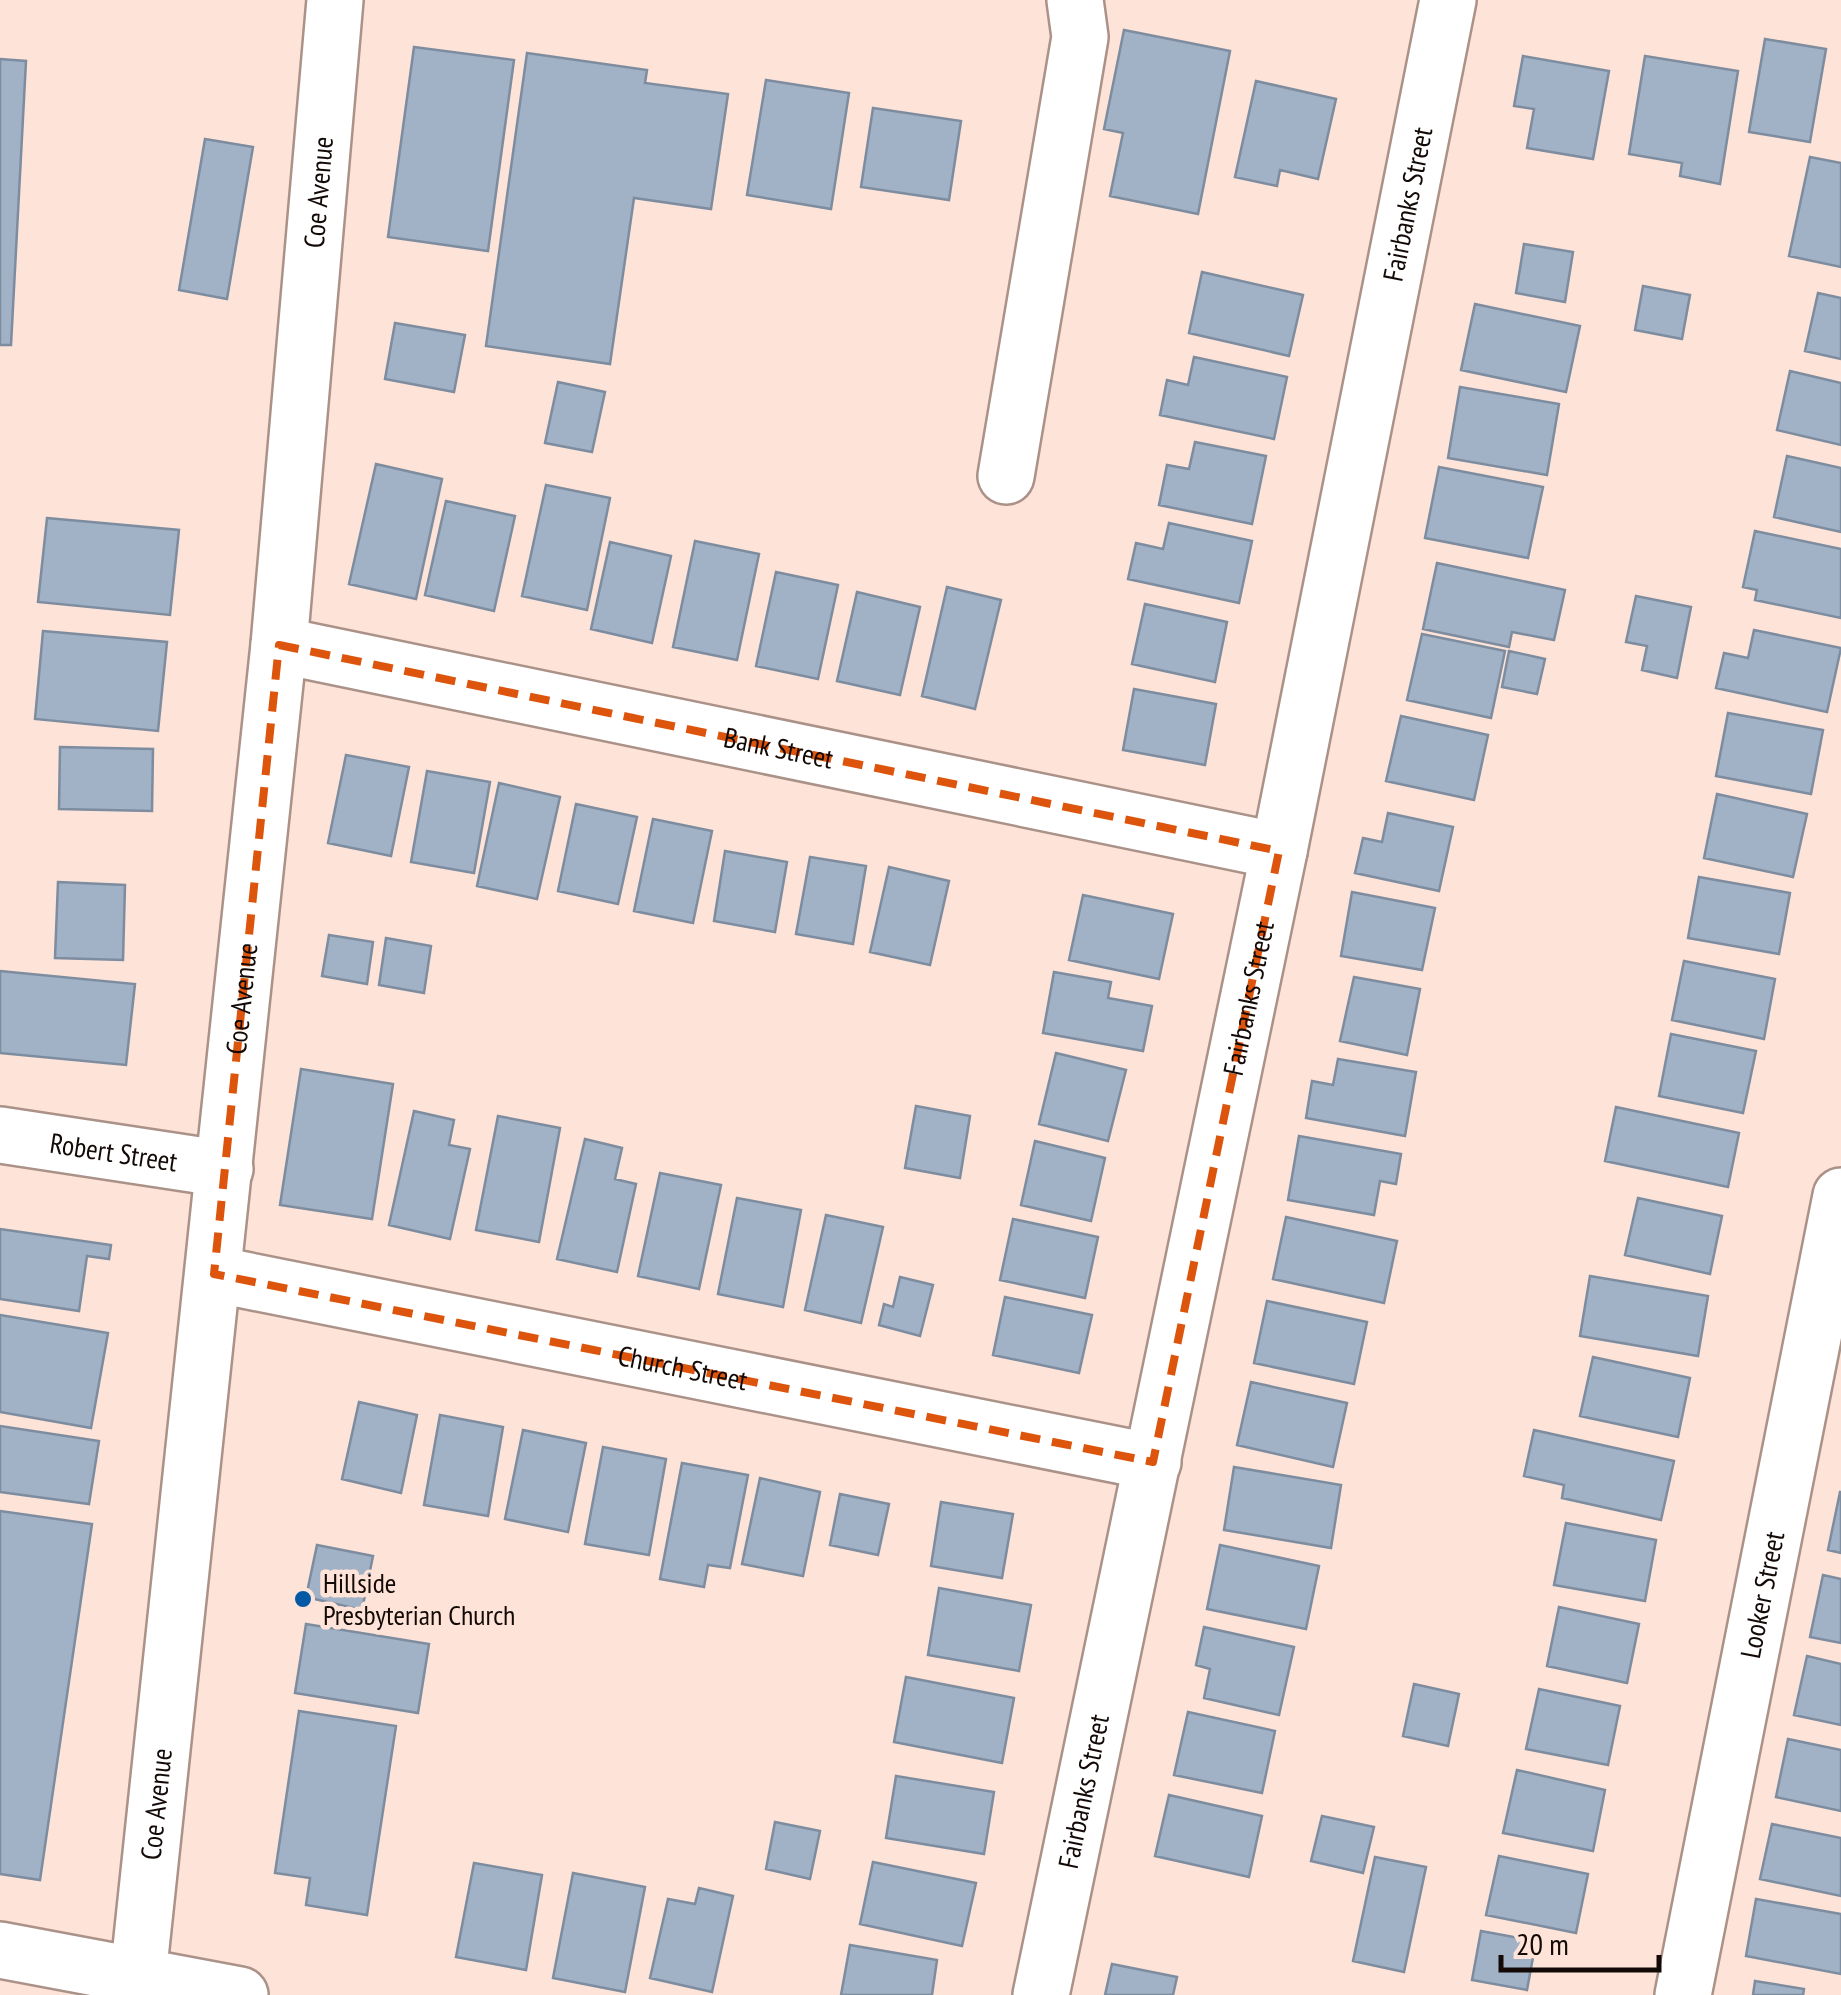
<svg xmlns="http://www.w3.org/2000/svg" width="1841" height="1995" font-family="'PT Sans Narrow',sans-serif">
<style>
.building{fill:#a2b2c6;stroke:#7d8c9f;stroke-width:2.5}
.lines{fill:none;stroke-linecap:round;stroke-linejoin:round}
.minor-casing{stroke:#ab9289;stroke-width:60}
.minor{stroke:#fff;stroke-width:55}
.marked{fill:none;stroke:#dd550c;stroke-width:8;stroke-dasharray:20 12;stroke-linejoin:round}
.poi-dot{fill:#0459a7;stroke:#fee3d8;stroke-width:4}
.labels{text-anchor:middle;stroke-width:9;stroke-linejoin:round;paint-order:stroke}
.street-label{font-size:28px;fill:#130a07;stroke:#fee3d8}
.poi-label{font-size:28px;fill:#130a07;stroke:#fee3d8;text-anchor:start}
</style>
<rect width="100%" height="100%" fill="#fee3d8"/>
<!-- building -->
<path class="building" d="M1124,30l106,21 -32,163 -88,-18 13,-63 -19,-4z
M1765,39l61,10 -16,93 -61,-10z
M414,47l100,13 -26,191 -100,-14z
M527,53l120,17 -2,13 83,11 -17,115 -77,-11 -24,166 -124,-18z
M1523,56l86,15 -16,88 -66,-11 7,-39 -20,-3z
M1645,56l93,15 -18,113 -40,-8 2,-13 -53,-9z
M0,59l26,2 -15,284h-11z
M766,80l83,13 -18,116 -84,-14z
M1256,81l80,18 -18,80 -38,-9 -3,16 -42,-9z
M873,108l88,13 -12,79 -88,-13z
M205,139l48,8 -26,152 -48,-9z
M1810,157l31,6v104l-52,-11z
M1524,244l49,8 -8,50 -49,-9z
M1202,272l101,23 -14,61 -100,-23z
M1643,286l47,9 -8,44 -47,-9z
M1818,293l23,5v61l-36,-8z
M1475,304l105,22 -14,66 -105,-22z
M395,323l70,12 -11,57 -69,-13z
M1194,357l93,20 -13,62 -114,-24 7,-35 21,5z
M1790,371l51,12v62l-64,-15z
M558,382l47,10 -13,60 -47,-9z
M1460,387l99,17 -12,71 -99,-17z
M1195,442l71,14 -14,68 -93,-19 8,-40 22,4z
M1787,456l54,12v64l-67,-15z
M376,464l66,15 -26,120 -67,-15z
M1439,467l104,20 -15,71 -103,-20z
M546,485l64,13 -23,112 -65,-14z
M446,501l69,15 -21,95 -69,-16z
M47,518l132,12 -9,85 -132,-13z
M1169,523l83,18 -13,62 -111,-24 8,-36 27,6z
M1755,531l86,18v69l-86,-18 2,-10 -14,-3z
M695,541l64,13 -22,106 -64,-13z
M610,542l61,14 -19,87 -61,-14z
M1437,563l128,27 -11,50 -42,-8 -3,15 -86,-18z
M776,572l62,13 -20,94 -62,-13z
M947,587l54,13 -26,109 -53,-13z
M857,592l63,15 -20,88 -63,-14z
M1636,596l55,11 -14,71 -35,-8 5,-24 -21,-4z
M1145,604l82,18 -12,60 -83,-18z
M1754,630l87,18 -14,64 -111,-24 8,-35 24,5z
M43,631l124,11 -9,89 -123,-12z
M1422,634l83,17 -14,67 -84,-18z
M1509,651l36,8 -8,35 -35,-7z
M1134,689l82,15 -11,61 -82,-15z
M1728,713l95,17 -12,64 -95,-18z
M1401,716l87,19 -14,65 -88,-19z
M60,747l93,2 -1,62 -93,-2z
M346,755l63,12 -18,89 -63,-13z
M427,771l63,11 -16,91 -63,-11z
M499,783l61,14 -23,102 -60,-13z
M1717,794l90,20 -14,63 -89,-19z
M576,804l61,13 -19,87 -60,-13z
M1388,813l65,14 -14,64 -84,-18 8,-35 19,4z
M653,819l59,12 -19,92 -59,-12z
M725,851l62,11 -12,70 -61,-11z
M810,857l56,9 -13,78 -57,-10z
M889,867l60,14 -19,84 -60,-13z
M1699,877l91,16 -11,61 -91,-16z
M58,882l67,3 -2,75 -68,-2z
M1352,892l83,16 -13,62 -81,-14z
M1083,895l90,19 -14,65 -90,-19z
M329,935l44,7 -6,42 -45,-8z
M386,938l45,8 -7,47 -45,-8z
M1684,961l91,18 -11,60 -92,-19z
M0,971l135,13 -9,81 -126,-12z
M1054,972l57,10 -3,16 44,8 -9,45 -100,-18z
M1354,977l66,12 -13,66 -67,-14z
M1671,1034l85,17 -13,62 -84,-17z
M1056,1053l70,17 -18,71 -69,-17z
M1338,1059l78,13 -11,64 -99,-18 6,-37 21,4z
M301,1069l92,15 -21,135 -92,-14z
M916,1106l54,10 -10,62 -55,-10z
M1616,1107l123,26 -11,54 -123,-26z
M414,1111l40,9 -5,25 21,4 -20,90 -61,-14z
M498,1116l62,12 -21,114 -63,-12z
M1299,1136l102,18 -5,30 -16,-3 -6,34 -86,-15z
M585,1139l37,9 -7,31 21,5 -19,88 -60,-13z
M1035,1141l70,17 -14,63 -70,-16z
M660,1173l61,12 -22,104 -61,-13z
M737,1198l64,12 -18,97 -65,-13z
M1638,1198l84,18 -12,58 -85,-19z
M826,1215l57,12 -22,96 -56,-13z
M1286,1217l111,24 -13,62 -111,-24z
M1013,1219l85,18 -13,61 -85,-18z
M0,1229l111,16 -2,14 -22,-3 -8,55 -79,-12z
M1590,1276l118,20 -10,60 -118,-20z
M900,1277l33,8 -13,51 -41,-11 5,-21 9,3z
M1005,1297l87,18 -13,58 -86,-18z
M1267,1301l100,21 -13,62 -100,-21z
M0,1315l108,18 -17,95 -91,-16z
M1593,1357l97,21 -12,59 -98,-21z
M1251,1382l96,21 -14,64 -96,-22z
M359,1402l58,13 -16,78 -59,-14z
M440,1415l63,12 -15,89 -64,-11z
M0,1426l99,15 -10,63 -89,-12z
M523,1430l63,13 -18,89 -63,-13z
M1534,1430l140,31 -13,59 -99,-22 2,-13 -40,-9z
M603,1447l63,12 -17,96 -64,-11z
M682,1463l66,12 -18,93 -22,-3 -4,22 -44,-8z
M1234,1467l107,18 -10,63 -107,-18z
M760,1478l60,14 -17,84 -61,-12z
M1840,1492h1v61l-13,-3z
M840,1494l49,10 -11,51 -48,-10z
M941,1502l72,12 -11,64 -71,-12z
M0,1511l92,13 -52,356 -40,-6z
M1566,1523l90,17 -11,61 -91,-16z
M317,1545l56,11 -11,54 -56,-13z
M1220,1545l99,21 -13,63 -99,-20z
M1823,1575l18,4v64l-31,-6z
M939,1588l92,17 -12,66 -91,-16z
M1559,1607l80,17 -12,59 -80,-17z
M306,1624l123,20 -11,69 -123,-20z
M1204,1627l90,20 -15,68 -75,-17 6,-29 -14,-4z
M1807,1656l34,8v61l-47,-10z
M906,1677l108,21 -12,65 -108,-21z
M1414,1684l45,10 -11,52 -45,-10z
M1539,1689l81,17 -12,59 -82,-16z
M299,1711l97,15 -29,189 -61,-10 4,-27 -35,-5z
M1188,1712l87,19 -13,62 -88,-18z
M1788,1739l53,11v61l-65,-14z
M1517,1770l88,20 -12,61 -90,-18z
M896,1776l98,16 -10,62 -98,-16z
M1169,1795l93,21 -13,61 -94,-21z
M1322,1816l52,11 -11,46 -52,-12z
M775,1822l45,9 -10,48 -44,-10z
M1772,1824l69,14v58l-81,-17z
M1499,1856l89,18 -12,59 -90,-18z
M1375,1857l51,10 -22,105 -51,-11z
M873,1862l103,21 -14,63 -102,-22z
M474,1863l68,12 -16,95 -70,-13z
M573,1873l72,14 -20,105 -72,-14z
M699,1888l34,8 -21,96 -62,-14 18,-79 27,5z
M1756,1899l85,15v60l-95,-18z
M1481,1931l55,10 -9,49 -55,-10z
M850,1945l87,15 -5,35h-91z
M1112,1964l65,13 -4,18h-68z
M1755,1981l49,8 -1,6h-50z"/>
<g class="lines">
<defs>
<g id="minor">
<path d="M1006,476l74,-439 -5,-37"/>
<path id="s1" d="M279,645l1000,206"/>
<path id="s2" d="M0,1135l225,34"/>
<path id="s3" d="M214,1274l939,188"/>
<path d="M0,1950l240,45"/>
<path id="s4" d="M136,1995l143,-1350 56,-645"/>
<path id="s5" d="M1041,1995l238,-1144 169,-851"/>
<path id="s6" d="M1683,1995l158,-799"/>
</g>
</defs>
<!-- minor casing -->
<use href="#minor" class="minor-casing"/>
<!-- minor -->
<use href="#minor" class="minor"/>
</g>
<!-- marked area -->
<path class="marked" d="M279,645l1000,206 -126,611 -939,-188z"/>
<!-- markers -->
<circle class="poi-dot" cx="303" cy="1599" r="10"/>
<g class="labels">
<!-- street labels -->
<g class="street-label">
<text dy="10" stroke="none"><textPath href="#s4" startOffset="1812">Coe Avenue</textPath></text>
<text dy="10" stroke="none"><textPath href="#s5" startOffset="1828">Fairbanks Street</textPath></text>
<text dy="10" stroke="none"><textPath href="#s1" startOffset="510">Bank Street</textPath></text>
<text dy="10" stroke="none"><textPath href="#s4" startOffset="1002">Coe Avenue</textPath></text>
<text dy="10" stroke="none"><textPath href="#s5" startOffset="1018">Fairbanks Street</textPath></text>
<text dy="10" stroke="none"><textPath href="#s2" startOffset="115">Robert Street</textPath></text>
<text dy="10" stroke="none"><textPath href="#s3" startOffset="478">Church Street</textPath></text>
<text dy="10" stroke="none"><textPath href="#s6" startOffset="408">Looker Street</textPath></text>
<text dy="10" stroke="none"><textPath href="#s5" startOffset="208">Fairbanks Street</textPath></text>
<text dy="10" stroke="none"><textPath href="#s4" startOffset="192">Coe Avenue</textPath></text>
</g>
<!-- poi labels -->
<g class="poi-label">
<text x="323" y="1593">Hillside<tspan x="323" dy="32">Presbyterian Church</tspan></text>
</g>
</g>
<!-- scale -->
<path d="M1501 1955v15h158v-15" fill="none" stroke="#130a07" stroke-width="5"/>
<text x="1516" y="1955" font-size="30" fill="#130a07" stroke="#fee3d8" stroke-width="8" paint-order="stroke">20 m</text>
</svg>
